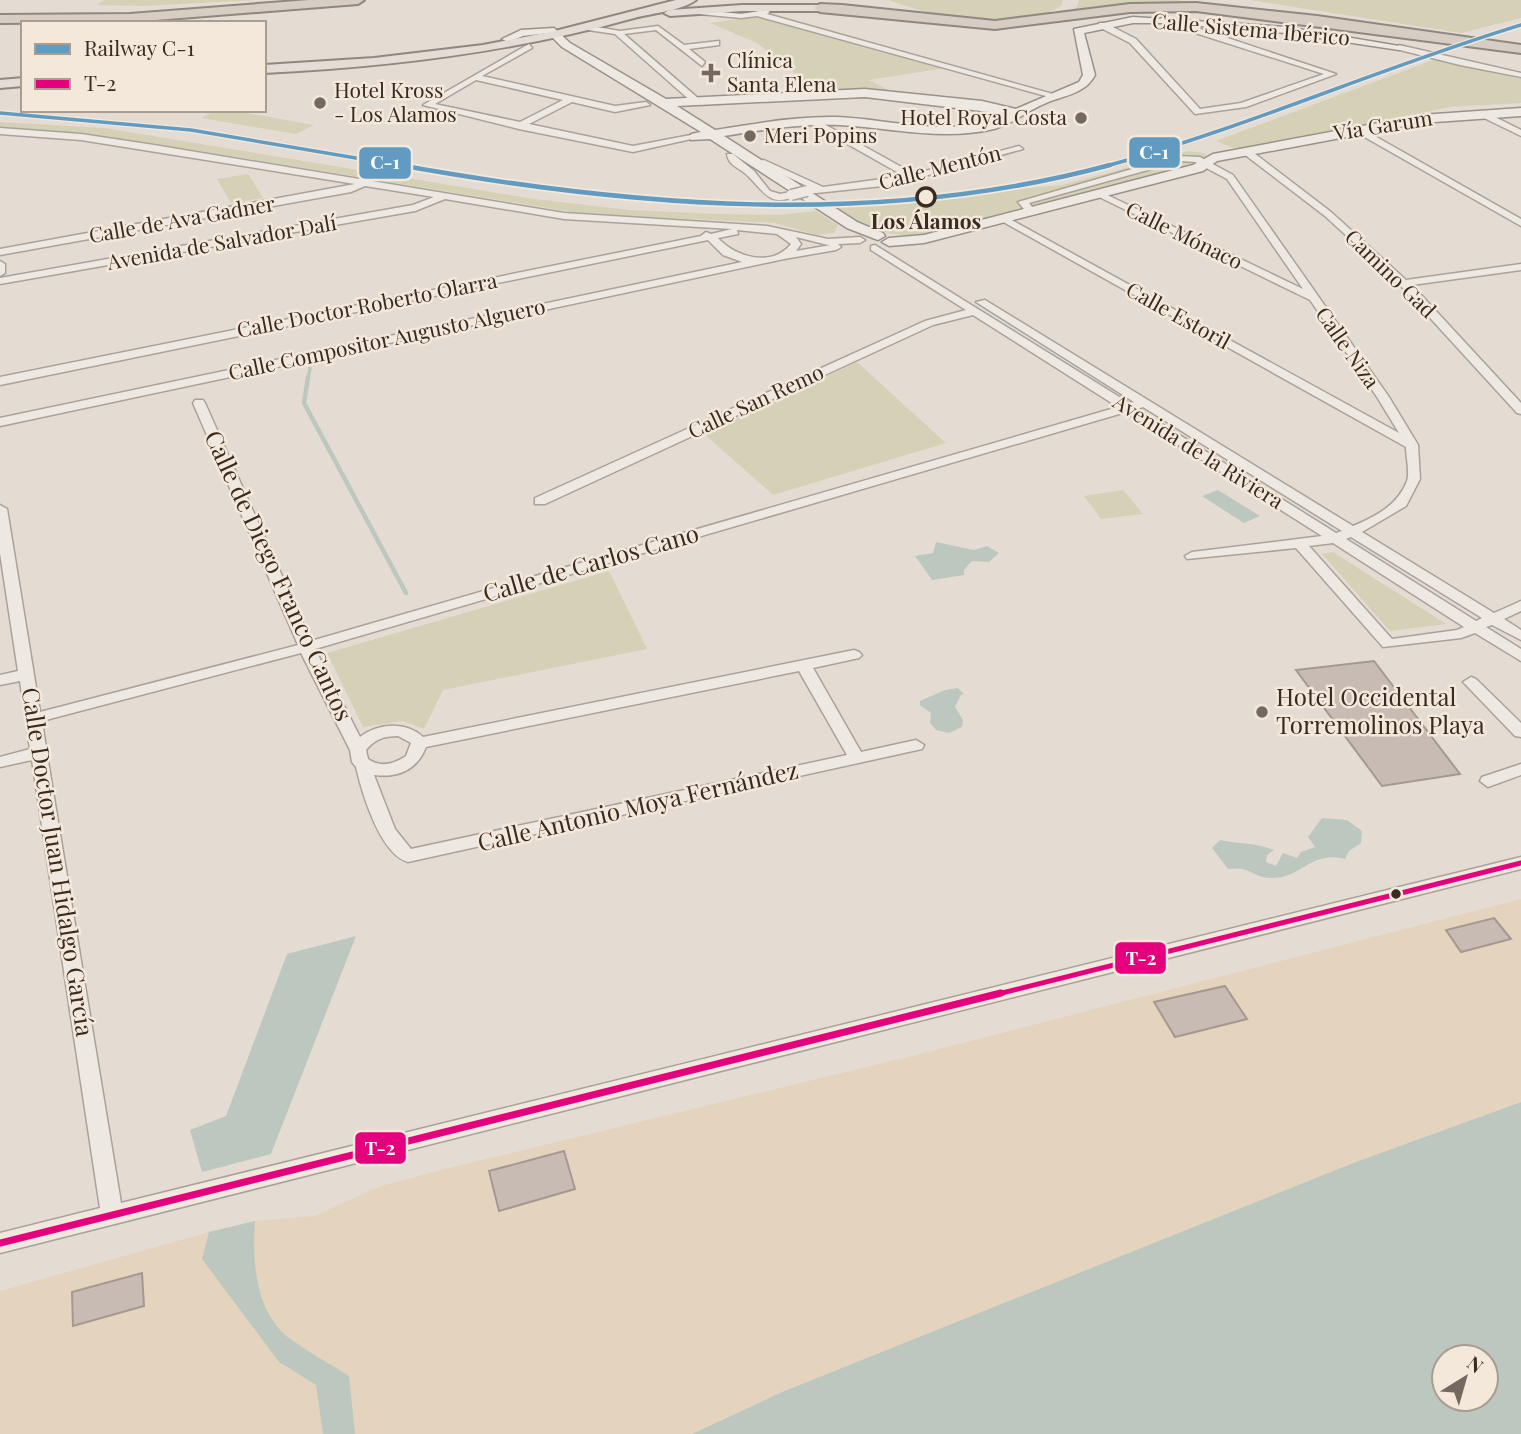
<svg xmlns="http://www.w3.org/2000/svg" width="1521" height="1434" font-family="'Playfair Display',serif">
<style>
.green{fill:#d5d1b6}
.sand{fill:#e4d4bd}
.water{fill:#bcc8bf;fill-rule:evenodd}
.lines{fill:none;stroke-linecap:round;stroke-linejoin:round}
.stream-far1{stroke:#bcc8bf;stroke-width:3.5}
.stream{stroke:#bcc8bf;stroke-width:4.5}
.building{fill:#c8bbb3;stroke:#a59891;stroke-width:2}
.street-casing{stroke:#aaa29a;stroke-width:3}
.secondary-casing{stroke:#9a918a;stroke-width:3}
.primary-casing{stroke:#8f8881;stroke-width:4}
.highway-casing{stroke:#8f8881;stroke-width:4}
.street{fill:#ede9e2;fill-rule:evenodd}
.secondary{fill:#ede9e2;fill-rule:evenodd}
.primary{fill:#e4ddd5;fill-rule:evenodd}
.highway{fill:#d7cdc3;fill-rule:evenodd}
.street-bridge-casing{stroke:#aaa29a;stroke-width:13;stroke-linecap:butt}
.street-bridge{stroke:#ede9e2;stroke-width:10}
.bus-1-far1-casing{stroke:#f3e8da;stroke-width:10}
.bus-1-casing{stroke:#f3e8da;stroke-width:12}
.bus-1-far1{stroke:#e5007d;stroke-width:5}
.bus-1{stroke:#e5007d;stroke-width:7}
.rail-1-far1-casing{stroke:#f3e8da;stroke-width:6}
.rail-1-casing{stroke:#f3e8da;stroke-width:8}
.rail-1-far1{stroke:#619bc1;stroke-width:3.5}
.rail-1{stroke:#619bc1;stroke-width:4.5}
.poi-dot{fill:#756860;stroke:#f3e8da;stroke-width:2.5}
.stop-dot{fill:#f3e8da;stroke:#392a22;stroke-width:3.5}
.bus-dot{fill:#392a22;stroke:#f3e8da;stroke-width:2.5}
.labels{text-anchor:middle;stroke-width:5;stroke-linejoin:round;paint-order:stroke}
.far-street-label{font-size:21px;fill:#392a22;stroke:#f3e8da}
.far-poi-label{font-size:21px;fill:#392a22;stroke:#f3e8da;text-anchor:start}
.far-stop-label{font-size:21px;font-weight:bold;fill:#392a22;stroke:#f3e8da}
.street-label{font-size:24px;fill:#392a22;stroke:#f3e8da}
.poi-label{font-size:24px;fill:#392a22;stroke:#f3e8da;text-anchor:start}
.line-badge{stroke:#f3e8da;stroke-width:2.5}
.badge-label{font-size:19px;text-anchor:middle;font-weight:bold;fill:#fff}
</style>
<rect width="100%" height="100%" fill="#e4dcd2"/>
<!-- green -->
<path class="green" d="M104,0h151l-110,6 -48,-1z
M889,0h174l-2,6c-49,29 -122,13 -172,-6z
M1079,0h98l33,6 -70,-2 -73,9 10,-6z
M1249,0h272v18l-60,15z
M759,16l187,52 -77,12 22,11 -70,3 -64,-51 -47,-20z
M1433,60l88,19v24l-71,4 -215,42 -19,-8z
M216,110h14l84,15 -18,9 -95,-16z
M0,122l104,6 430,71 96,11 87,4 62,1 37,-4 22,14 -4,8 -17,2 -42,-12 -190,-9 -434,-71 -64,-9 -87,-6z
M1189,151l15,2 5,5 -70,22 -216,55c-40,2 -61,-9 -95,-29l234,-21z
M248,174l15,24 -32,5 -14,-24z
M857,362l89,81 -173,52 -69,-61z
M1123,490l20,24 -42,5 -17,-23z
M1333,552l113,72 -56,7 -68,-77z
M609,571l38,78 -204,41 -19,39 -21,-8 -40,6 -36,-74z"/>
<!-- sand -->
<path class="sand" d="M1521,899v203l-168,61 -571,229 -90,42h-692v-143l209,-59 46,-11 59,-5 67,-30 60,-16 475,-115z"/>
<!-- water -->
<path class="water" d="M1218,490l42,26 -16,7 -42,-27z
M936,542l38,8 13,-4 12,7 -10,9 -17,-1 -8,9v5l-32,5 -17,-24 18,-3z
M958,688l6,6 -3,1 -6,12 8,13 -1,7 -13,6 -13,-3 -6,-7 1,-10 -11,-8v-4l25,-11z
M1322,818l25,2 15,11 -1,12 -12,8 -4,8c-36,-9 -43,21 -76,19 -16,-1 -19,-12 -41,-9l-16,-21 8,-8c19,4 37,3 54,10l-7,5 -1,7 10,4 7,-13 14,5 4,-6 14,-5 -7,-10z
M356,936l-85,218 -69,18 -12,-42 36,-14 61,-162z
M1521,1102v332h-829l90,-42 571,-229zM1444,1357h42v42h-42z
M255,1221c-3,39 0,91 34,117 19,14 40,25 60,38l6,58h-32l-7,-49 -37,-23 -77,-103 7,-27z"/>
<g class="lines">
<!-- stream-far1 -->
<path class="stream-far1" d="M308,379l2,-11"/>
<!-- stream -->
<path class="stream" d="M308,377l-4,26 102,190"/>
</g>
<!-- building -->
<path class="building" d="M1374,661l86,113 -78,12 -86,-116z
M1494,918l17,21 -50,13 -15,-22z
M1225,986l22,33 -72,18 -21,-35z
M564,1151l11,38 -76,22 -10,-40z
M142,1273l2,33 -71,20 -1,-34z"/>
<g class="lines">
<defs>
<path id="street" d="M702,10l39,4 25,-4 4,2 -3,2 293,82 -7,2 -296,-82 -16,2 -42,-4z
M1161,18h6l169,56 -90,33 -51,7 -65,-71 -31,-16v-4h6l31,16 64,70 41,-6 83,-29 -163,-52z
M591,26l29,5 38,-5 26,19 35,-4v4l-30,4 16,13 -3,4 -46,-36 -32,4 75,65v4h-6l-78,-69 -27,-4z
M529,44l3,4 -50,28 133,30 31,-4 4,3 -35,7 -43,-10 -43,22 104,22 63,-12 4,3 -67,15 -114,-23 -96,-24zM476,80l87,20 -43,22 -85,-18z
M1399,45l122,28v4l-61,-12 -64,-16z
M1483,111l38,19v6l-41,-20v-4z
M815,119l99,55 105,-28 4,3 -131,36 -85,9 -5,-3 9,-3 -55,-26 8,-2 59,27 81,-11 -92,-52v-4z
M1357,126l164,93v7l-167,-95 -1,-2z
M0,128l81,6 73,11 410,68 203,13 61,13 32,-2 5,3 -5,3 -22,1 3,3 -5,3 -52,9 -784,167v-8l742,-156 -19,-7 -15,-15 -708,145v-8l701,-141 5,-4 5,2 21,-5 -168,-10 -119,-20 -30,12 -415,73v-6l413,-73 21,-8 -69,-11 -14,6 -351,63v-6l355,-65 -274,-44 -81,-6zM737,230l40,4 14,10c-19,24 -56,13 -73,-6l20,-4zM796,237l32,8h3l-35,6 5,-7z
M1244,150h6l81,62 75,68 115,-16v6l-109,15 109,118v11l-4,-1 -117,-128 -75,-69 -81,-62z
M727,154h6l21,17 16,20 10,3 11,-2 5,3c-24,14 -33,-4 -47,-18 -8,-9 -21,-11 -22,-23z
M1177,156l23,1 33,18 156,222 29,48 2,34 -14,27 -44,26 132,81 27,-12v10l-17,8 17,11v10l-29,-15 -6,2 35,22v12l-46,-28 -14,5 -78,9 -87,-99 -109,11 -2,-3 7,-4 130,-16 -196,-124 -811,237 45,88c18,-14 46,-16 63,0l431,-87 5,2 3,3 -3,3 -46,10 48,84 55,-12 8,5 -2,4 -514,113c-28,-8 -46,-69 -52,-95l-4,-5 -2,-12 -49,-97 -259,68 4,27 3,4 -2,3 74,448 1400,-346v12l-1521,384v-20l100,-25 -68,-448 -32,7v-10l30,-8 -10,-68 -20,4v-10l18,-4 -18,-118v-48l7,4 33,203 258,-67 -105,-242 2,-3h8l2,3 106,238 807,-234 -145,-92 -40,10 -388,179h-10v-6l390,-177 41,-11 -95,-60v-4l4,-1 254,158 5,-1 -158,-100 9,-2 368,226c22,-9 45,-21 54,-45 3,-9 -1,-24 -1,-34l-408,-228 8,-2 393,216 -22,-36 -67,-97 -217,-106 8,-2 202,97 -76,-110 -32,-17 -15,-1 -151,42 7,9 -2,2h-6l-10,-12zM1143,407l199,124 -6,2 -198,-124zM1351,537l131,81 -6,3 -130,-82zM1333,543l131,84 -7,3 -65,9 -83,-93zM799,671l48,84 -436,94 -16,-20 -21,-54c24,3 43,-5 52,-28zM398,736l13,7 -5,13c-12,8 -25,12 -38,3l-2,-9c9,-11 18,-14 32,-14z
M0,261l5,3v9l-5,3z
M1471,677l5,2 45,44v14l-6,-1 -49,-51 -3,-3z
M1521,764v11l-33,12 -8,-6 2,-4z"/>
<path id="secondary" d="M1133,17l153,10 119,20 -6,3 -113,-17 -122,-10h-31l-49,10 11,42c-10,19 -30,20 -49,28 -18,7 -33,21 -52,26 -50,12 -103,-1 -154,-4 -39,-2 -77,5 -116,11l133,86 26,11 2,3 -7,4 -31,-12 -137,-89 -19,1v-6l10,-2 -139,-85 -14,-14 -25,3 -15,6 -6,-3 19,-9 33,-2 16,15 96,56 199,-10 117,12 34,8 63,-27 4,-7 -9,-46zM865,97l141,17c-51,26 -115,5 -169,3 -42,-1 -82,7 -122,13l-38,-24z
M1521,108v8l-100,7 -204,38 -14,10 -279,72 -35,3 -7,-4 7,-4 35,-3 269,-70 20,-11 208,-39z"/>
<path id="primary" d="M676,0h20c-15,11 -44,13 -62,18 -121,34 -244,49 -370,55v-8l110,-7 109,-13 72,-14z
M742,5h78l6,3 -6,3h-78l-72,5 -6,-3 6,-3z
M23,78v8l-23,2v-8z"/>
<path id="highway" d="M309,0h55l-6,4 -228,18 -130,1v-8l130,-1z
M1196,3l121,13 204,29v8l-325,-42 -66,1 -135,17 -175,-17 -6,-4 6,-4 22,1 153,16 135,-17z"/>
</defs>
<!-- street casing -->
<use href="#street" class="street-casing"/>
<!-- secondary casing -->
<use href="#secondary" class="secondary-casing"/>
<!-- primary casing -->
<use href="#primary" class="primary-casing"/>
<!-- highway casing -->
<use href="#highway" class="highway-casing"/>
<!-- street -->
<use href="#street" class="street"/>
<!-- secondary -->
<use href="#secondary" class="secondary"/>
<!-- primary -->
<use href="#primary" class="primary"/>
<!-- highway -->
<use href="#highway" class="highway"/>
<defs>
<path id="street-bridge" d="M791,195l16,-4"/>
</defs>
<!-- street-bridge casing -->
<use href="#street-bridge" class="street-bridge-casing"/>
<!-- street-bridge -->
<use href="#street-bridge" class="street-bridge"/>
<defs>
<path id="bus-1-far1" d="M994,995l527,-132"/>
<path id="bus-1" d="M0,1243l1001,-250"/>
</defs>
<!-- bus-1-far1 casing -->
<use href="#bus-1-far1" class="bus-1-far1-casing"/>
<!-- bus-1 casing -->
<use href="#bus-1" class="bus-1-casing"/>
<!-- bus-1-far1 -->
<use href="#bus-1-far1" class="bus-1-far1"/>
<!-- bus-1 -->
<use href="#bus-1" class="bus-1"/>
<defs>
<path id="rail-1-far1" d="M0,113l191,17 218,37
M1103,167c142,-39 277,-99 418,-142"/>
<path id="rail-1" d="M399,165c234,42 478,63 711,0"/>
</defs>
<!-- rail-1-far1 casing -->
<use href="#rail-1-far1" class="rail-1-far1-casing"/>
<!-- rail-1 casing -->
<use href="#rail-1" class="rail-1-casing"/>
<!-- rail-1-far1 -->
<use href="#rail-1-far1" class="rail-1-far1"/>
<!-- rail-1 -->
<use href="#rail-1" class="rail-1"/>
</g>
<!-- markers -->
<g class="poi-dot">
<path d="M707.5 62.5h7v7h7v7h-7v7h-7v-7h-7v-7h7z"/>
<circle cx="320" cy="103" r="7"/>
<circle cx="1081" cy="118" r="7"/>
<circle cx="750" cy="136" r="7"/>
<circle cx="1262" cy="712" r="7"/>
</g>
<circle class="stop-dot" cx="926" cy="197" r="9"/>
<circle class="bus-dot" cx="1396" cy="894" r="6"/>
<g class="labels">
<!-- far-street labels -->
<g class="far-street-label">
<text transform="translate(1251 30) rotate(5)" y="7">Calle Sistema Ibérico</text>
<text transform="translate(1383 126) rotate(-9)" y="7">Vía Garum</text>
<text transform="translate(940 168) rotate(-14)" y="7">Calle Mentón</text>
<text transform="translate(182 220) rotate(-10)" y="7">Calle de Ava Gadner</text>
<text transform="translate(1184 236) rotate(26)" y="7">Calle Mónaco</text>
<text transform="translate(222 243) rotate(-10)" y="7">Avenida de Salvador Dalí</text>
<text transform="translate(1390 274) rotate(44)" y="7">Camino Gad</text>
<text transform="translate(367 306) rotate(-11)" y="7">Calle Doctor Roberto Olarra</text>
<text transform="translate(1178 316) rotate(29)" y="7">Calle Estoril</text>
<text transform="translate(387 340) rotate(-12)" y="7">Calle Compositor Augusto Alguero</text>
<text transform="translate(1347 348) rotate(55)" y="7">Calle Niza</text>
<text transform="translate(756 402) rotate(-25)" y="7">Calle San Remo</text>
<text transform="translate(1198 452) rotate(32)" y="7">Avenida de la Riviera</text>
</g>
<!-- far-poi labels -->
<g class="far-poi-label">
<text x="727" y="68">Clínica<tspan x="727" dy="24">Santa Elena</tspan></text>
<text x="334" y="98">Hotel Kross<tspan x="334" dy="24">- Los Alamos</tspan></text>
<text x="1067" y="125" text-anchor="end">Hotel Royal Costa</text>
<text x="764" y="143">Meri Popins</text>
</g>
<!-- far-stop labels -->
<g class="far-stop-label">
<text x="926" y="229">Los Álamos</text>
</g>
<!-- street labels -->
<g class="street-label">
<text transform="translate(591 564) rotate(-16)" y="8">Calle de Carlos Cano</text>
<text transform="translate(278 576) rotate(65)" y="8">Calle de Diego Franco Cantos</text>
<text transform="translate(638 807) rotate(-13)" y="8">Calle Antonio Moya Fernández</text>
<text transform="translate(57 862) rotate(81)" y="8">Calle Doctor Juan Hidalgo García</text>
</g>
<!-- poi labels -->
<g class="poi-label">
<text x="1276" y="706">Hotel Occidental<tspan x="1276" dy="28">Torremolinos Playa</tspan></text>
</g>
</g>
<g class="line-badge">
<rect x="1128" y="136" width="53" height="33" rx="7" fill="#619bc1"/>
<rect x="358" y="146" width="54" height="34" rx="7" fill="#619bc1"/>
<rect x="1114" y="941" width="53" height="34" rx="7" fill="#e5007d"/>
<rect x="354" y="1131" width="53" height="34" rx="7" fill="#e5007d"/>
</g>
<g class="badge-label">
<text x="1154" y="159">C-1</text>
<text x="385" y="169">C-1</text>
<text x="1141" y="965">T-2</text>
<text x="380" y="1155">T-2</text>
</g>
<!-- legend -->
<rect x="21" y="21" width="245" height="91" fill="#f3e8da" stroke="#a99c90" stroke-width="2"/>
<rect x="35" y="44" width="35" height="10" fill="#619bc1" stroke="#a99c90" stroke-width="2"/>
<text x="84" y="56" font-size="21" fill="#392a22">Railway C-1</text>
<rect x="35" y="79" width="35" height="10" fill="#e5007d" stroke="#a99c90" stroke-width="2"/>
<text x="84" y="91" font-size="21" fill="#392a22">T-2</text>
<!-- north arrow -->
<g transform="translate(1465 1378) rotate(37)"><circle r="33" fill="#f3e8da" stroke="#a99c90" stroke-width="2"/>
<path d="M0-5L12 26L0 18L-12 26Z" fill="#756860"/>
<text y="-10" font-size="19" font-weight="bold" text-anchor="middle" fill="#392a22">N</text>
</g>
</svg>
